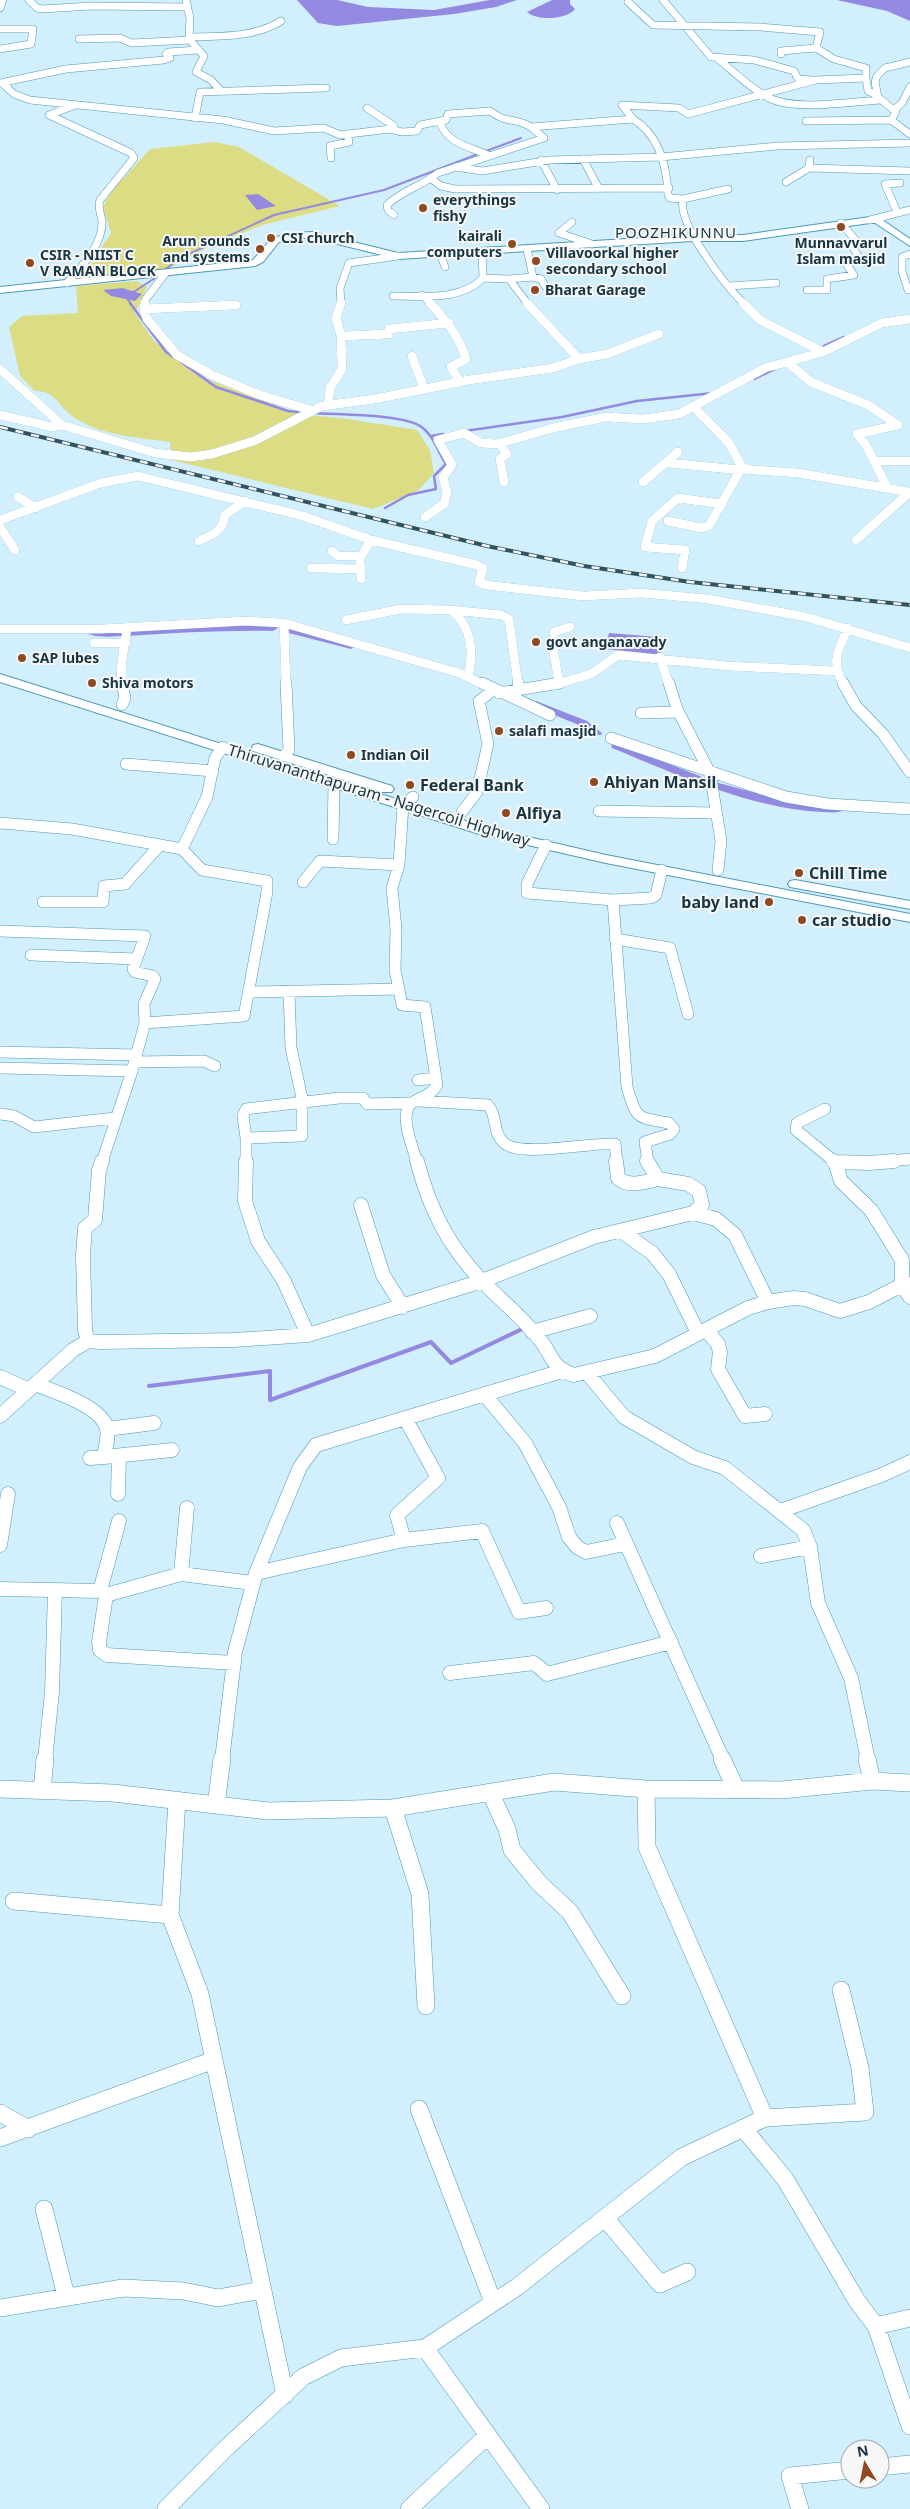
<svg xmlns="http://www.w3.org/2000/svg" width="910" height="2509" font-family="'Noto Sans',sans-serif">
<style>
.green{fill:#dcdc85}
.water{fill:#9489e1}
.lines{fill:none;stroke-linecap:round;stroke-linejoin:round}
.stream-far2{stroke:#9489e1;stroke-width:2}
.stream-far1{stroke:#9489e1;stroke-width:2.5}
.stream{stroke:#9489e1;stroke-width:4}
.canal{fill:#9489e1;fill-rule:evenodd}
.minor-far4-casing{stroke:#4b99ba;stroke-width:8}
.minor-far3-casing{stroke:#4b99ba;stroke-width:9}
.minor-far2-casing{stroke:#4b99ba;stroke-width:12}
.minor-far1-casing{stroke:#4b99ba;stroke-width:15}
.minor-casing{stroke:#4b99ba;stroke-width:18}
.major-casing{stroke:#4b99ba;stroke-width:2}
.minor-far4{stroke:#fff;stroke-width:7}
.minor-far3{stroke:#fff;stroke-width:9}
.minor-far2{stroke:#fff;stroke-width:11}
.minor-far1{stroke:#fff;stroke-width:14}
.minor{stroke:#fff;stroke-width:17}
.major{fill:#fff;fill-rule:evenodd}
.rail-casing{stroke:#325260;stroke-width:4}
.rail{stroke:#f7f7f7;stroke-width:2.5;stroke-dasharray:8;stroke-linecap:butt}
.poi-dot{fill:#8e4920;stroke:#f7f7f7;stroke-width:2}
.labels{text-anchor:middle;stroke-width:4;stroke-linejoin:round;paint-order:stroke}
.far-poi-label{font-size:14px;font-weight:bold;fill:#163644;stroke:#f7f7f7;text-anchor:start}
.far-neighbourhood-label{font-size:15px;letter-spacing:1px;fill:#163644;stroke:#f7f7f7}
.poi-label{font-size:16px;font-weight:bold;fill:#163644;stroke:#f7f7f7;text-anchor:start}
.street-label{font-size:16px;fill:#163644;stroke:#f7f7f7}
</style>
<rect width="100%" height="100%" fill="#d2effd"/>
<!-- green -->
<path class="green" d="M214,142l25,5 101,59 -74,18 -49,18 -53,29 -83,9 30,-47 -8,-26 7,-14 40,-44z
M136,281l11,6 -12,26 19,28 45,35 99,38 50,5 69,11 13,20 4,23 -16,18 -45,18 -202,-49 -1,-18c-30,-4 -73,-7 -98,-26 -13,-10 -18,-26 -37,-25l-15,-15 -11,-49 13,-11 56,-3 -2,-27z"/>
<!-- water -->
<path class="water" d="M297,0h40l31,7 66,3 56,-10h27l-21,7 -42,7 -117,12 -19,-3z
M552,0h18v4l5,5c-9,11 -38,12 -48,3z
M837,0h73v21l-23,-10z
M258,194l18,12 -19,4 -12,-15z
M122,288l20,6 -7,7 -24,-5 -8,-6z
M609,633l49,4 4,18 -57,-6z"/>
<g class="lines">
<!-- stream-far2 -->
<path class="stream-far2" d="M486,151l35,-13
M162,272l18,-14 94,-43 110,-25 94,-36
M131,304l-5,-7 29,-19"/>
<!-- stream-far1 -->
<path class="stream-far1" d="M130,303l36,49 9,6
M824,346l20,-9
M181,362l35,25 72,24 10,1
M754,379l21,-10
M313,413c24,2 88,1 107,13 13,8 18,26 26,38l-12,12 2,13 -28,6 -23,13
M465,431l97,-14 75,-16 76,-8
M431,436l12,-2"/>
<!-- stream -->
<path class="stream" d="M149,1386l121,-15v29l161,-58 20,21 71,-34"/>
<!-- canal -->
<path class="canal" d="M216,624l57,1 5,3 -5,3c-49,-1 -97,2 -146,5 -11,0 -34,3 -41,-4l5,-3 29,1z
M289,627l66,17 1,2 -5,3 -66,-17 -1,-2z
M536,701l51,20 15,12 -1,2h-8l-14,-10 -47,-19 -1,-2z
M616,743l99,39 85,23 39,1 6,3c-6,5 -15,3 -22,3 -68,-2 -148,-38 -211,-64l-1,-2z"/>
<defs>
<path id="minor-far4" d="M29,0l8,8 5,1 49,-3 97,1
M186,0l4,18 -1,21 15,17 -8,16 15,8 10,11
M663,0l48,57 43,3 40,11 4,8 14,1
M628,2l25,23 107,2 60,5 -4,16 18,11 32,9v10
M0,8l3,-8
M0,29h33l-2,15 -31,5
M189,37c31,-1 65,1 92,-16
M79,39l41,-1 12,5 58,-3
M781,54v-3l35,-3
M717,58c16,13 34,31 52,40 28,13 80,4 111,2
M910,62l-25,6 -8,8 -2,6 3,15 18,15 -5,8 19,14
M0,83l66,-14 98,-9 6,-2 -4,-4 2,-2 31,-2
M2,83l12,11 16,6 193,20 51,11 50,-3 16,7 50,-6 12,3 15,-1 3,-6 26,-5 2,-6 42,-3c17,13 24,6 41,16l102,-8c26,16 34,47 35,76l2,3 13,1c-6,25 43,87 61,105
M367,108l27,18 -1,3
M895,109l7,-6 8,-16
M195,118l5,-26 126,-4
M633,119l-11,-14 57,3 9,6 128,-34 50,-2 2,13 9,4
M806,121l85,-1
M440,122c6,21 30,25 48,33
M331,158l-1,-12 19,-4 -2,-8
M583,159l16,30
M541,160l16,30
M810,160l-1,8 101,3
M455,167l27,4 68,-11 111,-3 117,-11 132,-3
M430,178l11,8 14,3 214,-1
M786,182l23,-14
M683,199l45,-10
M897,212l-12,-28 15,-1
M394,215l-6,-5 -1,-5c14,-14 35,-19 51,-32l106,-35 -13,-11
M870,220l40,-10
M572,222l-13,11 33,11
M527,249l6,28
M482,251l1,27 26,1 19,25
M440,253l5,14
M509,279l24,-2 8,2 4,7
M67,283c14,-16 35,-37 35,-60 0,-8 -5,-14 -2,-23l34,-42 -3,-5 -82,-38 24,-9
M729,286l47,-3
M807,290h20v-11l27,-4 -10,-14 15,-3 -6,-11 6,-3 -18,-21
M908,290l-6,-19v-14l8,-3
M422,295l9,9
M393,296c30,0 68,5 90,-18
M145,304v-4l20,-26
M341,304l-1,-16 9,-25 49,-7"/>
<path id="minor-far3" d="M145,303l-1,8 3,8 30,36 35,20 48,20 51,15
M341,303l-5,15 5,18 48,-2v-5l60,-6
M430,303c16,17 29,33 36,56l-15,8 9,15
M527,303l52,56 28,-5 52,-20
M743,303l17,17 63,32
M144,309l92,-4
M412,356l12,33
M787,362l24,20 57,23 30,20
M0,369l62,56 93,28 36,4 21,-3 42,-13 68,-35 53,-7 94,-19 84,-12 26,-9
M328,405l2,-17 12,-19 -1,-33
M0,415l52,12 10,-2
M499,443l8,11 -7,5 4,23
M874,461h36
M668,463l73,7
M741,469l57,4 111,19
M643,482l35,-30
M887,487l-21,-42 -9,-11 41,-9
M18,497l18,11
M425,517l19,-13 3,-12 -4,-15 9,-12 -14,-25 26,-7 17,10 16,1 56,-16 53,-11 37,2 36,-5 86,-46 58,-16 59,-29 28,-4
M0,520l101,-37 37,-7 165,40 68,24 106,25 6,3 -4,14 7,3 97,11 58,-3 67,6 98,18 104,31
M668,521l34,7 7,-2 33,-59 -13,-24 -36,-37
M0,527l15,23
M856,540l54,-48
M199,541l16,-8 7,-7 3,-11 20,-14
M332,551l6,5h22
M311,568l48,1
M682,568l3,-18 -40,-3 7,-26 26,-23 44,6
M361,579l-1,-21 11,-18
M451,610l50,5 8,4 9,66
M346,620l55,-11 50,1c21,17 23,42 17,67
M284,623l2,62
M0,629h101l144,-8 39,2 175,50 25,12
M94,643h32
M660,657l9,28
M559,683l-5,-30v-21l16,-5
M122,685c-3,-18 3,-39 5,-57
M554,685l37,-11 27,-19 110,11 109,5
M844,685c-14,-23 -6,-35 4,-57"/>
<path id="minor-far2" d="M482,683l68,32
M518,683l1,7
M669,683l8,26 33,64 11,68 -3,29
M843,683l13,23 27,28 27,38
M499,693l61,-10
M122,705l3,-7 -3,-15
M641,713l37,-1
M611,738l175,59 42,7 82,5
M284,756l5,-6 -3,-67
M126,764l87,7
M413,797l-10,8 -4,60 -7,23 4,41 -1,41 7,35 23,2 12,78c-6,11 -15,11 -25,18 -14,10 1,45 5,59
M599,811l117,2
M462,812l15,-20 11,-48 -9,-43 13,-10
M0,823l72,6 110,20
M333,839l1,-55
M546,845l-19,39v9l86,7
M303,882l17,-21 79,4
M43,902h60l1,-16 21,-2 35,-39
M0,931l145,5 -12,33 2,3 18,4 2,3 -11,25 1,19
M615,939l55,9 18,66
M31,955l105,4
M250,992l149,-3
M0,1052l137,3
M135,1062l69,-1 11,5
M0,1068l132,3
M418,1080l17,-2
M419,1101l69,4c10,12 4,27 16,38 17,15 85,-1 111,1l2,18
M825,1109l-28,14 -1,7 39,32
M0,1114l14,2 20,11 81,-9
M246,1138l-3,-22 3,-7 93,-11h24l4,6 43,-1
M102,1162l30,-91 13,-48 99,-7 23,-124v-11l-65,-11 -20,-21 25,-52 8,-39 8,-11
M246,1162v-24l56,-2v-38l-11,-50 -2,-57
M648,1162l-3,-20 25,-8 4,-5 -5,-6c-32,-6 -32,-2 -42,-36l-14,-187 38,-2 5,-3 6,-25
M881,1162l29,-3"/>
<path id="minor-far1" d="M102,1161l-3,9 -4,50 -10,8 -2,27 2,75 3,11 12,1 134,-2 74,-5 174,-54 112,-44 99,-24 9,-8 -3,-14 -11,-7 -30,-5 -11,-18
M246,1161l-1,40 13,40 26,40 24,54
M417,1161c13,49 31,85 67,122 19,19 41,37 57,58 12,16 11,27 33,34l81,-19 93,-48 20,-6 25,-4 12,1 35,12 29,-9 33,-17 8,12
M616,1161l2,17c11,10 27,4 40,1
M833,1161l2,1
M894,1161l-25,2 -34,-1 6,19 30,29 31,50v25l6,-1
M361,1205l22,70 20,32
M693,1213l23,6 19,16 33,67
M621,1231l31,22 17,21 29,59
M707,1331l11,13 2,8 -2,17 27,47 20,-2
M532,1332l58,-16
M587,1373l37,44 69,40 32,11 78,62 7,17 8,56 33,75 17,82
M0,1377l29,13
M35,1384c20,8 67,22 72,45 2,9 -2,19 -3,28l-14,1
M484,1394l41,49 34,64 10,30 8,10 9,5 39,-8
M0,1416l73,-66 15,-9
M107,1429l47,-6
M104,1457l68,-7
M118,1494l1,-38
M780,1511l102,-36 28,-13
M617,1523l106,237
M404,1540l-7,-25 41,-37 -33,-60
M0,1545l8,-51
M761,1556l49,-9
M256,1573l148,-33 78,-9 37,81 27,-4
M181,1574l6,-66
M0,1589l100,2 6,4 -7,47 1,8 7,5 127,8
M100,1591l19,-70
M106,1595l75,-21 72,9
M450,1673l84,-10 13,11 124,-32
M45,1760l7,-68 3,-102
M222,1760l13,-108 21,-79 44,-106 16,-22 246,-74"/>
<path id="minor" d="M722,1759l14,30
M867,1759l5,22
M0,1789l113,4 155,18 125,-3 161,-26 92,7 136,1 90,-9 38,2
M646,1789l1,58 118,271
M42,1791l3,-32
M490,1792l17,37 5,21 27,33 31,29 52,84
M216,1805l6,-46
M393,1808l27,86 6,112
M14,1901l156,14 7,-115
M170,1915l30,79 85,401
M419,2109l74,193
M0,2113l28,16
M743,2128l42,51 72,122 19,25 34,100
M0,2138l214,-78
M44,2209l22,87
M605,2218l55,66 27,-12
M0,2308l123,-20 60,3 35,7 44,-8
M876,2326l34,-8
M425,2348l116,161
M880,2467l30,-3
M166,2509l57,-58 80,-74 38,-19 84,-10 92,-61 165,-130 83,-39 100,-6 -5,-44 -19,-78
M409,2509l79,-74
M800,2509l-10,-33 60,-6"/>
<path id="major" d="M870,217l11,2 29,20v7l-35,-23h-5l-127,18h-50l-295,18 -85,-21h-19l-15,4 -16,20 -8,4 -255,27v-6l253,-27 19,-22 22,-5 19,-1 85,21 295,-18h50z
M0,674l485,153 121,28 304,59v8l-304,-59 -130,-30 -476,-151z
M258,744l134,42 2,3 -2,3h-10l-129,-41 -1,-3 1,-3z
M795,880l115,21v8l-120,-22 -2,-3 2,-3z"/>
</defs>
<!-- minor-far4 casing -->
<use href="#minor-far4" class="minor-far4-casing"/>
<!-- minor-far3 casing -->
<use href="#minor-far3" class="minor-far3-casing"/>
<!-- minor-far2 casing -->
<use href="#minor-far2" class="minor-far2-casing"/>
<!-- minor-far1 casing -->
<use href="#minor-far1" class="minor-far1-casing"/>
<!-- minor casing -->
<use href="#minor" class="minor-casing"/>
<!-- major casing -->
<use href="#major" class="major-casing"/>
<!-- minor-far4 -->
<use href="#minor-far4" class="minor-far4"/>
<!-- minor-far3 -->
<use href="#minor-far3" class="minor-far3"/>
<!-- minor-far2 -->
<use href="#minor-far2" class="minor-far2"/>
<!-- minor-far1 -->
<use href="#minor-far1" class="minor-far1"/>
<!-- minor -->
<use href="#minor" class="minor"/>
<!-- major -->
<use href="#major" class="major"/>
<defs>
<path id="rail" d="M0,427l487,119 97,20 106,16 220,23"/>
</defs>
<!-- rail casing -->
<use href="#rail" class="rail-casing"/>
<!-- rail -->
<use href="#rail" class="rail"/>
</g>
<!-- markers -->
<g class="poi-dot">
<circle cx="423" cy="208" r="5"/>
<circle cx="841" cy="227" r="5"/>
<circle cx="271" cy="238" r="5"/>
<circle cx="512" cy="244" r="5"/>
<circle cx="260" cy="249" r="5"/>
<circle cx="536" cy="261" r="5"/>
<circle cx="30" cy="263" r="5"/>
<circle cx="535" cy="290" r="5"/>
<circle cx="536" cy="642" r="5"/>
<circle cx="22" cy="658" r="5"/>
<circle cx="92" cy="683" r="5"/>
<circle cx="499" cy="731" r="5"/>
<circle cx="351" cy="755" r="5"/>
<circle cx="594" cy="782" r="5"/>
<circle cx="410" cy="785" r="5"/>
<circle cx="506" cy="813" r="5"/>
<circle cx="799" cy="873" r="5"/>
<circle cx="769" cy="902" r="5"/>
<circle cx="802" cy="920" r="5"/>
</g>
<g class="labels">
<!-- far-poi labels -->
<g class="far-poi-label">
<text x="433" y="205">everythings<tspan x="433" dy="16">fishy</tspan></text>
<text x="502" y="241" text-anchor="end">kairali<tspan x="502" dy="16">computers</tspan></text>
<text x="281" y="243">CSI church</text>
<text x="250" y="246" text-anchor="end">Arun sounds<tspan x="250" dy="16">and systems</tspan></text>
<text x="841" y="248" text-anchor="middle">Munnavvarul<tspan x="841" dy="16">Islam masjid</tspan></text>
<text x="546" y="258">Villavoorkal higher<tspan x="546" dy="16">secondary school</tspan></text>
<text x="40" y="260">CSIR - NIIST C<tspan x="40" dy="16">V RAMAN BLOCK</tspan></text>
<text x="545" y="295">Bharat Garage</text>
<text x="546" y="647">govt anganavady</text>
<text x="32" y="663">SAP lubes</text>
<text x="102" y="688">Shiva motors</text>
<text x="509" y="736">salafi masjid</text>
<text x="361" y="760">Indian Oil</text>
</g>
<!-- far-neighbourhood labels -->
<g class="far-neighbourhood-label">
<text x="676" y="238">POOZHIKUNNU</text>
</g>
<!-- poi labels -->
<g class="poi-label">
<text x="604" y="788">Ahiyan Mansil</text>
<text x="420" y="791">Federal Bank</text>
<text x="516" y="819">Alfiya</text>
<text x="809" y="879">Chill Time</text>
<text x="759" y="908" text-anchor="end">baby land</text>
<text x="812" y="926">car studio</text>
</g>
<!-- street labels -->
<g class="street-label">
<text transform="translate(379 795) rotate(17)" y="6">Thiruvananthapuram - Nagercoil Highway</text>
</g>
</g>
<!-- north arrow -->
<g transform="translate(865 2464) rotate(350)"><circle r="24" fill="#f7f7f7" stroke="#9daaaf"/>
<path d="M0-4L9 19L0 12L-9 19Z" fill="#8e4920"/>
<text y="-8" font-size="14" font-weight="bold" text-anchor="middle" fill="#163644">N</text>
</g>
</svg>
